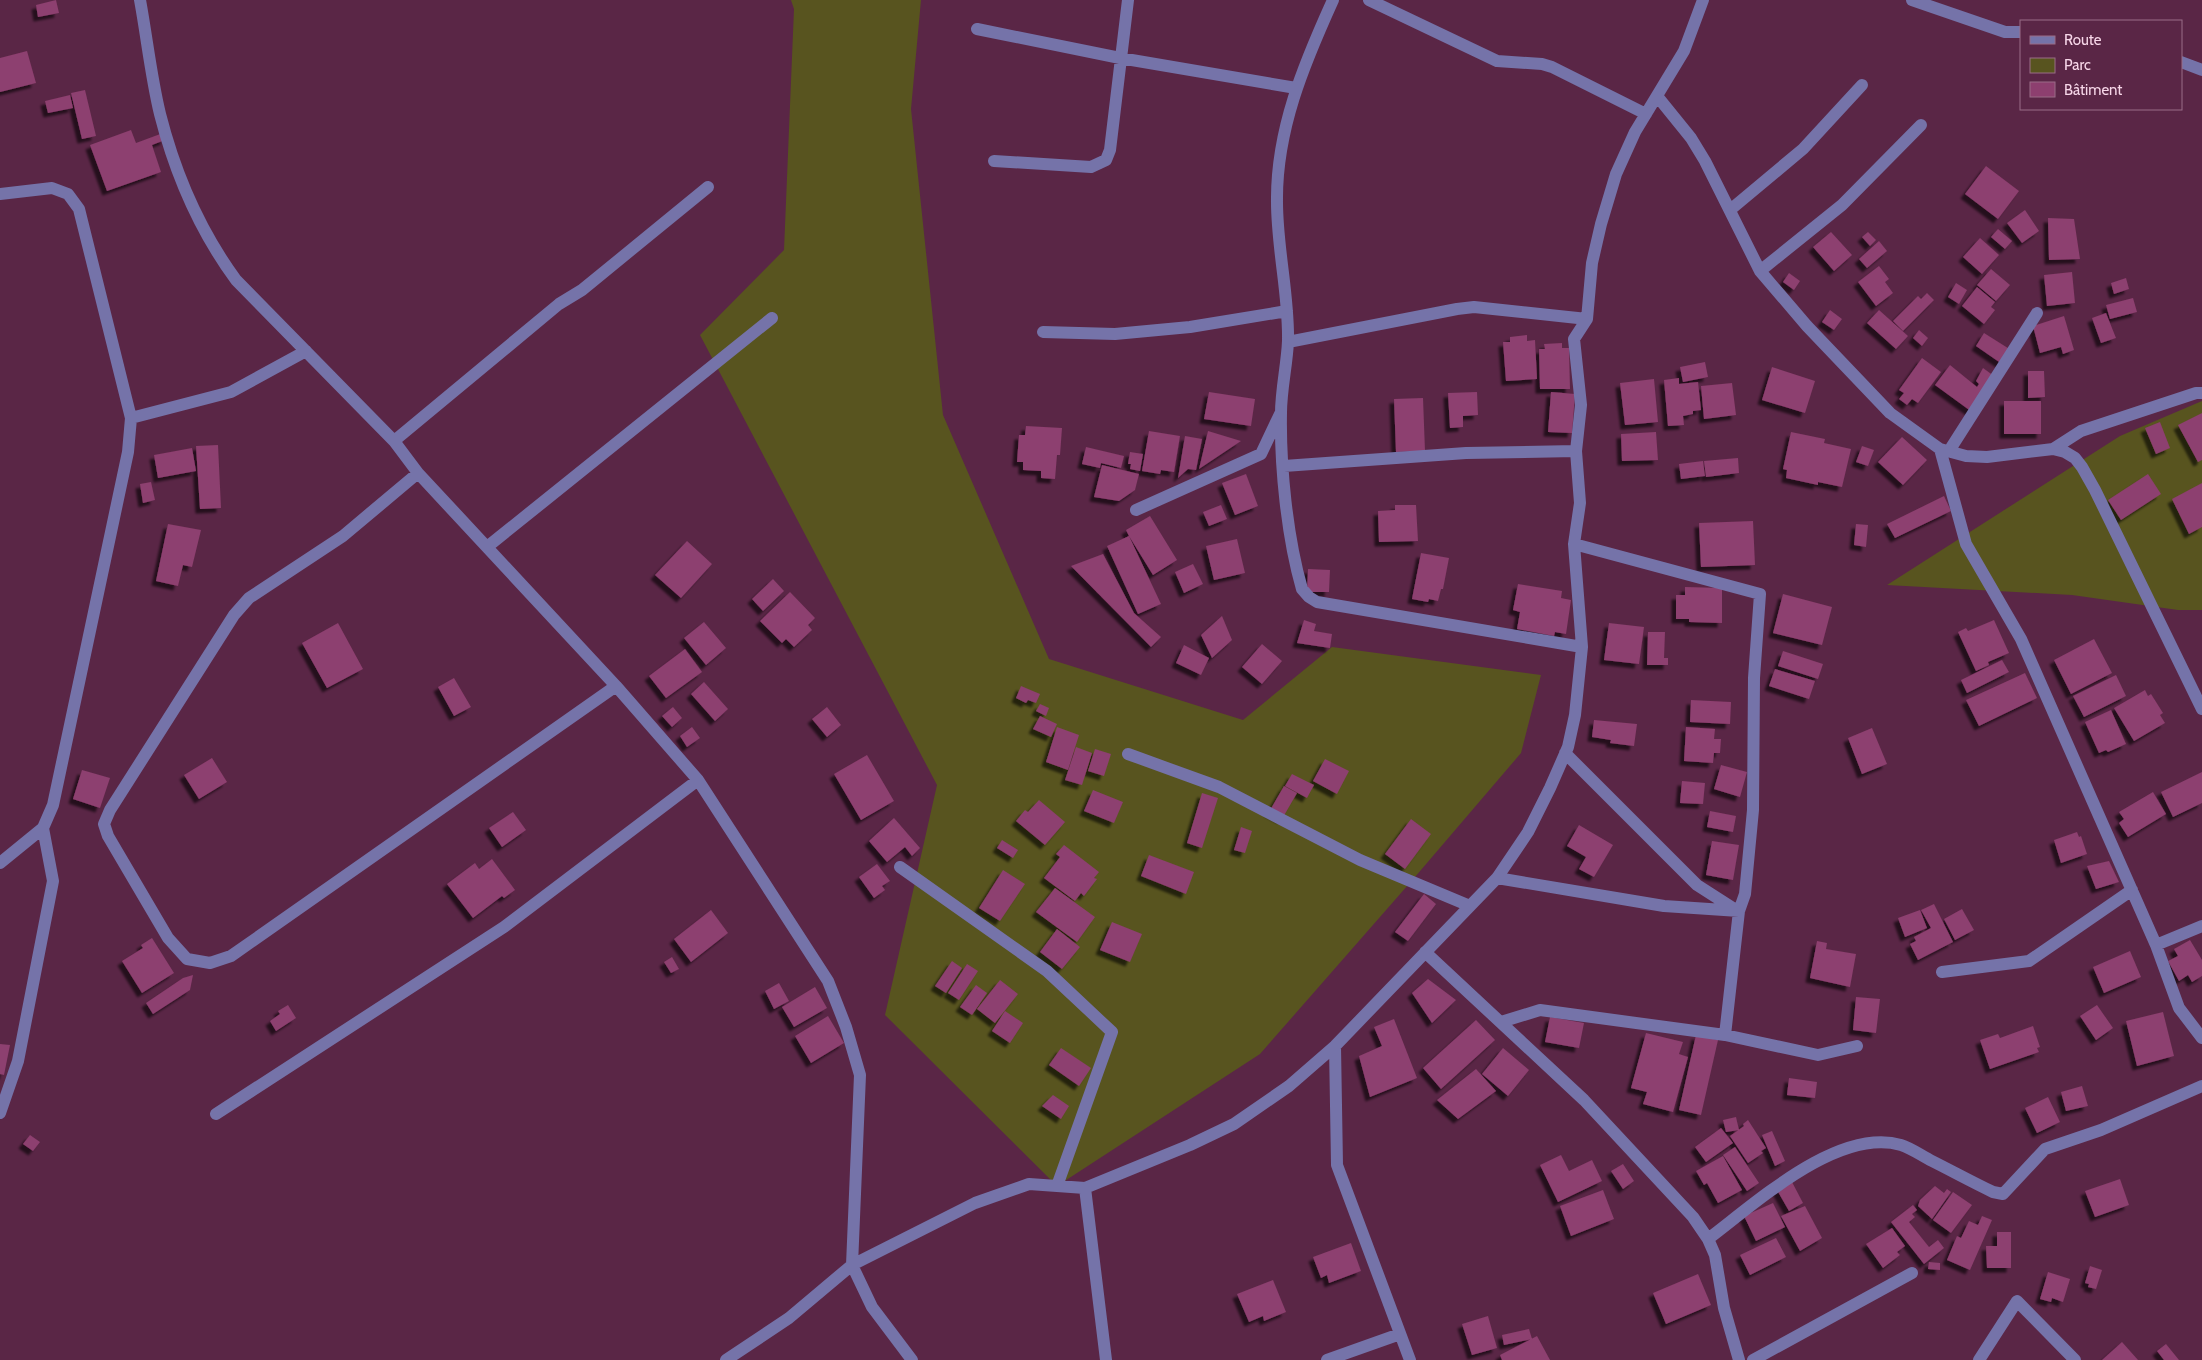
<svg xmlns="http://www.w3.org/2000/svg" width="2202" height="1360" font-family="Cabin,sans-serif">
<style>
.green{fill:#58541f}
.building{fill:#8d3f6f;filter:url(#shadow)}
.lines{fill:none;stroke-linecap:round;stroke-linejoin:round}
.minor{stroke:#7573a9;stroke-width:12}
</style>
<defs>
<filter id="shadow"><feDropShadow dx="-4.5" dy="4.5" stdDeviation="1" flood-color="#0009"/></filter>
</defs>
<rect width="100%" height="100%" fill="#5a2646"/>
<!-- green -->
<path class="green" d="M791,0h130l-10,109 32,306 106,244 194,61 89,-73 209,28 -20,78 -106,124 -155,177 -203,132 -172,-171 52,-230 -237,-450 84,-85 10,-241z
M2202,401v209h-24l-106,-15 -185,-10 233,-149z"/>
<!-- building -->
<path class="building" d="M56,0l3,13 -21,4 -2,-12z
M27,51l9,32 -36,9v-34z
M85,90l11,46 -14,3 -11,-46z
M70,95l3,13 -25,5 -3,-12z
M131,130l5,13 27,-10 2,7 -13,5 9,27 -54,19 -17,-46z
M1986,166l33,25 -21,28 -33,-25z
M2025,210l14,21 -17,12 -15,-20z
M2048,218l26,1 6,40 -31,1z
M1998,229l14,12 -7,8 -14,-12z
M1831,232l21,23 -18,16 -21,-24z
M1868,232l8,8 -6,6 -8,-9z
M1980,238l19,17 -17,19 -19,-17z
M1879,241l8,10 -20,17 -8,-9z
M1879,266l10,13 -4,3 8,11 -17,13 -18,-24z
M1991,269l19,16 -14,16 -19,-16z
M2072,272l3,31 -28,3 -3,-31z
M1789,273l11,8 -6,9 -11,-8z
M2126,278l3,11 -15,5 -3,-11z
M1956,283l11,7 -8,14 -11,-7z
M1977,287l18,15 -4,5 4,3 -11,14 -22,-18z
M1927,293l7,7 -31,31 -10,-10 25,-25 3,3z
M2133,298l4,14 -27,7 -4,-14z
M1830,310l12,9 -8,11 -12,-8z
M1879,310l29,26 -12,13 -29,-26z
M2106,313l10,25 -15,5 -9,-25z
M2064,316l10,34 -11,4 -2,-7 -21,6 -7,-27z
M1919,330l9,8 -6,8 -9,-8z
M1984,333l27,17 -9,14 -26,-18z
M1527,335v6l8,-1 2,39 -31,2 -3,-39h7v-5z
M1562,343v5h7l1,41h-30l-1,-40h6l-1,-5z
M1922,358l19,14 -23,31 -6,-4 -5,6 -8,-6 5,-6 -5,-3z
M1705,362l3,15 -25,5 -3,-15z
M1950,365l27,22 2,-3 -3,-3 7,-13 11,8 -22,36 -37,-27z
M1772,367l43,14 -10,32 -43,-13z
M2028,371h16l1,26 -17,1z
M1679,378v6l19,-2 3,28 -8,1v3l-10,2 1,9 -16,1 -4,-46z
M1654,379l4,43 -33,3 -5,-42z
M1732,383l4,32 -32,4 -3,-33z
M1209,392l46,7 -4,27 -47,-7z
M1477,392l1,23 -15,1v11l-13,1 -2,-35z
M1551,392l24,2 -3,39 -24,-1z
M1423,398l2,53 -29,1 -2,-53z
M2004,401h37v33h-37z
M2202,413v47l-4,2 -20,-37z
M2160,422l10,26 -14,6 -11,-26z
M1026,426l36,2 -2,27h-3l-2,24 -14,-1v-7l-18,-1v-8h-6l2,-27h6z
M1149,431l31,5 -6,36 -13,-2 -1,4 -18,-3z
M1208,431l33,10 -42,28z
M1656,432l2,28 -36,1 -1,-27z
M1791,432l34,7 -1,4 27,6 -9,38 -24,-5v3l-32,-7 1,-8 -4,-1z
M1185,436l17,3 -6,31 -8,-1 -10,9z
M1902,437l25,23 -24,25 -25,-23z
M218,445l3,63 -21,1 -4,-63z
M1862,446l12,4 -6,16 -12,-4z
M1086,447l38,9 -3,12 -20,-5 -1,5 -18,-4z
M192,448l4,23 -38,7 -4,-23z
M1130,452l13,2 -3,17 -10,-2 1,-5h-3z
M1738,458l1,15 -33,4 -2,-16z
M1703,461l2,15 -24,3 -2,-15z
M1102,465l37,9 -4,16 -16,11 -25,-4z
M1246,474l12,32 -23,9 -13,-32z
M2148,474l13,20 -40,26 -13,-20z
M151,482l4,18 -12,3 -3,-19z
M2202,483v44l-13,7 -17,-35z
M1944,496l7,15 -56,27 -8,-14z
M1221,505l6,14 -18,7 -6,-14z
M1395,505h21l2,36 -39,1 -1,-31 17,-1z
M1150,516l27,44 -24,15 -24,-39 32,68 -23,10 -31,-68 22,-10 -3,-6z
M1753,521l2,44 -54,2 -2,-44z
M168,524l33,6 -9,37 -9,-2 -5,21 -22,-5z
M1856,524l12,1 -2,22 -12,-2z
M1237,539l8,34 -31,7 -8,-34z
M687,541l25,23 -31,34 -26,-23z
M1421,553l28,5 -6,31h-2l-3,12 -9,-2 -1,3 -16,-3z
M1103,554l31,59 27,24 -10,10 -80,-81z
M1193,564l10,20 -19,9 -9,-21z
M1308,569l22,1 -1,22h-22z
M773,579l11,12 -21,20 -11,-12z
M1518,584l44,7 -1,7 10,2 -5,34 -11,-2 -1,4 -37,-7 3,-17 -7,-2z
M1685,587l37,1v35l-33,-1v-3h-13v-24h9z
M790,592l25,26 -7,7 4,5 -18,17 -8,-8 -4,4 -22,-22z
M1783,594l49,13 -10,38 -49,-12z
M1222,616l10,24 -20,18 -11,-23z
M1304,620l12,4 -2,7 18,3 -2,14 -33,-5z
M1994,620l15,33 -21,9 1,3 -13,6 -18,-39 8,-4 2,3z
M704,622l22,26 -20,17 -22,-27z
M338,623l25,46 -36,19 -25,-45z
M1609,623l35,4 -5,37 -35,-4z
M1648,632h17l-1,26h4v7h-21z
M2094,639l18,34 -41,21 -17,-34z
M1262,644l20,17 -20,23 -20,-17z
M1184,645l25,13 -8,17 -25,-12z
M685,649l17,23 -36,26 -17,-22z
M1783,651l40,13 -5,15 -40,-13z
M2002,660l7,12 -42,21 -6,-13z
M1775,669l40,12 -6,18 -40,-13z
M2025,673l12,25 -58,28 -13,-26z
M2116,675l10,21 -42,21 -11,-21z
M454,678l17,29 -17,9 -16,-29z
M704,682l24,27 -13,12 -24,-27z
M1021,686l19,8 -4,9 -8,-3 -2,3 -10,-5z
M2145,690l3,6 3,-2 12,19 -3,2 5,8 -31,18 -20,-33z
M1691,700l40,2 -1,22 -40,-2z
M1040,704l9,4 -3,8 -10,-5z
M673,707l9,11 -10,9 -10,-11z
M827,707l14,18 -14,12 -15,-18z
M2111,710l15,34 -18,8 -2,-2 -7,3 -14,-31z
M1040,716l17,8 -6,13 -18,-8z
M1594,720l43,4 -3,22 -24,-3 1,-3 -19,-3z
M692,727l8,11 -13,9 -7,-11z
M1057,727l22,8 -11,35 -22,-8z
M1686,727l29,2 -1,10h7l-1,14h-6l-1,10 -29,-2z
M1872,728l15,36 -25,10 -14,-36z
M1076,747l16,6 -10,32 -17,-5z
M1095,749l16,5 -7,22 -16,-5z
M867,755l27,46 -33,19 -27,-46z
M212,758l15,24 -28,17 -15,-24z
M1325,759l24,12 -12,23 -24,-13z
M1721,765l26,7 -7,25 -26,-8z
M82,770l28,8 -10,30 -27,-9z
M2202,772v31l-29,14 -12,-25z
M1292,774l22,11 -7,13 -22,-12z
M1682,781l23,2 -2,21 -23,-1z
M1284,786l13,7 -15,26 -13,-7z
M1093,790l30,12 -9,21 -30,-12z
M2153,792l13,22 -38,23 -9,-14 5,-4 -5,-7z
M1202,793l16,5 -16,50 -15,-5z
M1039,800l26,22 -20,23 -29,-24 9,-11 3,2z
M1710,811l26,5 -3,16 -26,-5z
M513,812l13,18 -24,17 -13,-19z
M894,818l26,30 -8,8 -7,-9 -18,15 -18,-21z
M1411,819l20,15 -26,35 -20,-15z
M1579,825l34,20 -19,32 -15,-8 7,-12 -19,-11z
M1241,827l11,4 -7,22 -11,-3z
M2077,832l2,5 2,-1 6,18 -26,9 -7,-23z
M1002,840l16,10 -5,8 -16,-10z
M1712,841l27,4 -6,35 -27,-5z
M1064,845l35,27 -5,6 3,1 -13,17 -3,-3 -6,8 -31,-23 16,-21 -4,-3z
M1149,855l45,17 -8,22 -45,-18z
M492,859l23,31 -11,8 -2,-2 -29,22 -26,-34 28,-21 4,6z
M2109,861l10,21 -23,7 -9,-23z
M877,864l13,17 -8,5 3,4 -11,8 -15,-21z
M1003,870l22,14 -25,37 -21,-13z
M1055,888l40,29 -18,25 -41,-30z
M1424,894l12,10 -28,37 -13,-9z
M1934,904l19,38 -35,18 -8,-16 6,-3 -2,-4 17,-9 -10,-18z
M1962,909l12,21 -19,10 -11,-21z
M711,910l17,23 -37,29 -17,-23z
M1920,910l7,18 -22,9 -7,-19z
M1112,922l30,12 -12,28 -30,-12z
M1057,929l23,18 -18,22 -22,-17z
M152,938l22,35 -32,20 -20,-32 21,-13 -2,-3z
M2190,940l12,20v16l-10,6 -4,-7 -9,6 -11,-20 10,-5 -4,-7z
M1817,941l10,2 -1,6 30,5 -6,33 -40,-9z
M2130,951l11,26 -37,16 -11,-26z
M672,957l7,12 -8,4 -7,-11z
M952,961l10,7 -16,25 -11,-7z
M967,964l11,7 -19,29 -11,-7z
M193,975l-3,15 -37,24 -7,-11 37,-25z
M1428,979l28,21 -24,23 -20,-30z
M1000,980l18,14 -23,29 -18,-14z
M779,983l10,18 -15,8 -9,-18z
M976,985l11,8 -15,22 -12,-8z
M815,987l12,21 -33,19 -12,-20z
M1856,997l24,2 -4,34 -23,-3z
M288,1005l8,13 -20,13 -6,-10 10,-7 -2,-3z
M2097,1005l16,23 -17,12 -16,-24z
M1005,1011l18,12 -13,20 -18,-12z
M2163,1012l11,44 -37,10 -11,-45z
M828,1016l16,27 -33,20 -16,-27z
M1550,1017l34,6 -5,25 -34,-6z
M1394,1019l23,59 -47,19 -11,-41 23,-10 -8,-19z
M1476,1020l19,20 -54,49 -18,-21z
M2033,1026l7,21 -3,1 2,4 -49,17 -10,-29 18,-6 2,4z
M1646,1033l37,9 -4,12 9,3 -15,55 -30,-8 4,-12 -16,-4z
M1696,1035l22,5 -17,75 -22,-5z
M0,1044l10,1 -6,30 -4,-1z
M1061,1048l30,20 -12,18 -30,-21z
M1503,1048l26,22 -21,26 -26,-22z
M1476,1069l20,22 -38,28 -21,-19z
M1789,1078l28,4 -2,16 -28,-3z
M2082,1086l6,20 -22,5 -5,-19z
M1053,1095l16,11 -8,13 -19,-13z
M2048,1097l12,25 -23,11 -12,-25z
M1736,1117l3,13 -13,2 -3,-12z
M1748,1120l18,28 -5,3 2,2 -15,10 -18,-27 14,-10 -1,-2z
M1721,1128l12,15 -27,19 -11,-15z
M1772,1131l13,30 -10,5 -13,-31z
M30,1135l10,7 -7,9 -10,-7z
M1735,1147l24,36 -12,8 -24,-36z
M1561,1155l8,16 23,-11 10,21 -44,21 -18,-37z
M1723,1156l19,34 -24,13 -11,-20 -3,2 -8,-14z
M1623,1164l11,17 -11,8 -12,-18z
M2120,1179l9,26 -34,12 -10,-26z
M1792,1182l11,21 -14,8 -12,-21z
M1935,1186l9,7 3,-4 4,3 -19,27 -14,-13 2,-6z
M1603,1190l11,29 -43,17 -11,-30z
M1953,1192l19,13 -21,28 -18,-13z
M1773,1203l12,24 -29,14 -12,-25z
M1913,1205l4,5 -5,4 3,3 -6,5 20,25 9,-7 6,8 -20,16 -33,-42z
M1805,1206l17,32 -22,13 -19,-35z
M1982,1216l10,4 -22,50 -23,-10 10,-24 4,2 8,-17 9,4z
M1892,1228l13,18 -8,6 3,3 -17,13 -17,-24z
M1997,1232h14v36h-24l-1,-22h11z
M1776,1238l10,19 -36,18 -10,-20z
M1351,1243l10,28 -32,12 -2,-8 -6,3 -8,-21z
M1929,1262l11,1v7l-12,-1z
M2090,1266l12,4 -6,19 -8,-2 1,-3 -4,-1z
M2048,1272l22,7 -7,23 -11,-4 -1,4 -11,-3z
M1698,1274l13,31 -45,19 -13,-31z
M1273,1280l13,32 -22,9 -1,-5 -14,6 -12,-28z
M1488,1316l9,32 -25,7 -10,-31z
M1529,1329l3,10 -28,6 -2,-10z
M1537,1336l13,24h-48l-2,-5z
M2122,1342l16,18h-36z
M2166,1344l13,16h-15l-7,-9z"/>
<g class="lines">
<!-- minor -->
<path class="minor" d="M140,0c7,38 11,77 20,114 15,59 40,117 76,166l158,161 24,32 198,213 82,94 130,201 18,46 14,48 -8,190 20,42 40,53
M1333,0c-29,64 -57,130 -56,202 0,47 12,93 11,139 -1,24 -7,48 -7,72 -1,53 6,124 21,176l7,8 8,5 265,45
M1369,0l128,61 45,3 10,3 94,47
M1912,0l93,32h16
M977,29l143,29 176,30
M2181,62l21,8
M1657,96l34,42 14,23 55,110 47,55 83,87 50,36 26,7 21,1 66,-8 12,3 10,6 7,9 13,23 107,219
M994,161l97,6 15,-7 4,-10 18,-150
M0,194l52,-6 16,6 11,15 52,209 -3,34 -75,353 -10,23 -43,35
M1730,210l73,-61 59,-64
M1760,271l82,-66 79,-80
M1043,332l72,2 75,-7 97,-16
M1288,342l169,-33 17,-2 113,12
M131,418l100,-26 75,-41
M394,441l165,-137 23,-14 126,-103
M1940,449l26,95 55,95 135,306 23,63 23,30
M2053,449l28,-18 115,-38h6
M1949,451l88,-138
M1284,466l182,-13 110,-2
M418,473l-75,63 -94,62 -15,17 -124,195 -6,14 4,12 60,102 19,21 23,4 21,-7 385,-270
M1136,510l125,-56 19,-40
M1574,544l186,50 -6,84 -1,132 -8,84 -6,17 -14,124
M487,547l285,-229
M1565,753l132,132 39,25
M1128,754l91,33 141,73 110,46
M900,867l147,104 65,61 -55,154
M1497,878l167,28 75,5
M2156,945l46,-19
M1425,952l159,148 109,117 15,22 7,16 9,53 15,52
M1942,972l87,-11 103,-71
M1501,1022l39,-12 185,25 93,20 39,-9
M1335,1046l2,119 73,195
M0,1113l18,-52 35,-180 -10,-53
M216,1114l288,-187 194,-147
M1085,1188l21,172
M1708,1239c48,-36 130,-112 193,-94 10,3 21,11 31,16 20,10 40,21 61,31l10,2 42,-45 56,-19 101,-44
M726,1360l63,-42 63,-53 123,-62 54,-19 56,4 105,-43 44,-21 55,-38 46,-40 162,-168 31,-46 22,-44 18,-41 7,-32 7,-68 -8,-103 6,-41 -4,-52 5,-46 -7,-66 13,-20 5,-56 9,-39 15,-50 19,-42 49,-81 19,-51
M1327,1360l73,-26
M1753,1360l159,-87
M1979,1360l38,-59 58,59"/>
</g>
<!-- legend -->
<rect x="2020" y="20" width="162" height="90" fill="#5a2646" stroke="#996c87"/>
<rect x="2030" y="36" width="25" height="8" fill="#7573a9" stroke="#996c87"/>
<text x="2064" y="45" font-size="15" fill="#f7d6e8">Route</text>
<rect x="2030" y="58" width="25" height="15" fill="#58541f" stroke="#996c87"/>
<text x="2064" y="70" font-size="15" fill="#f7d6e8">Parc</text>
<rect x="2030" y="82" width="25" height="15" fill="#8d3f6f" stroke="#996c87"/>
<text x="2064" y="95" font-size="15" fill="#f7d6e8">Bâtiment</text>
</svg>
